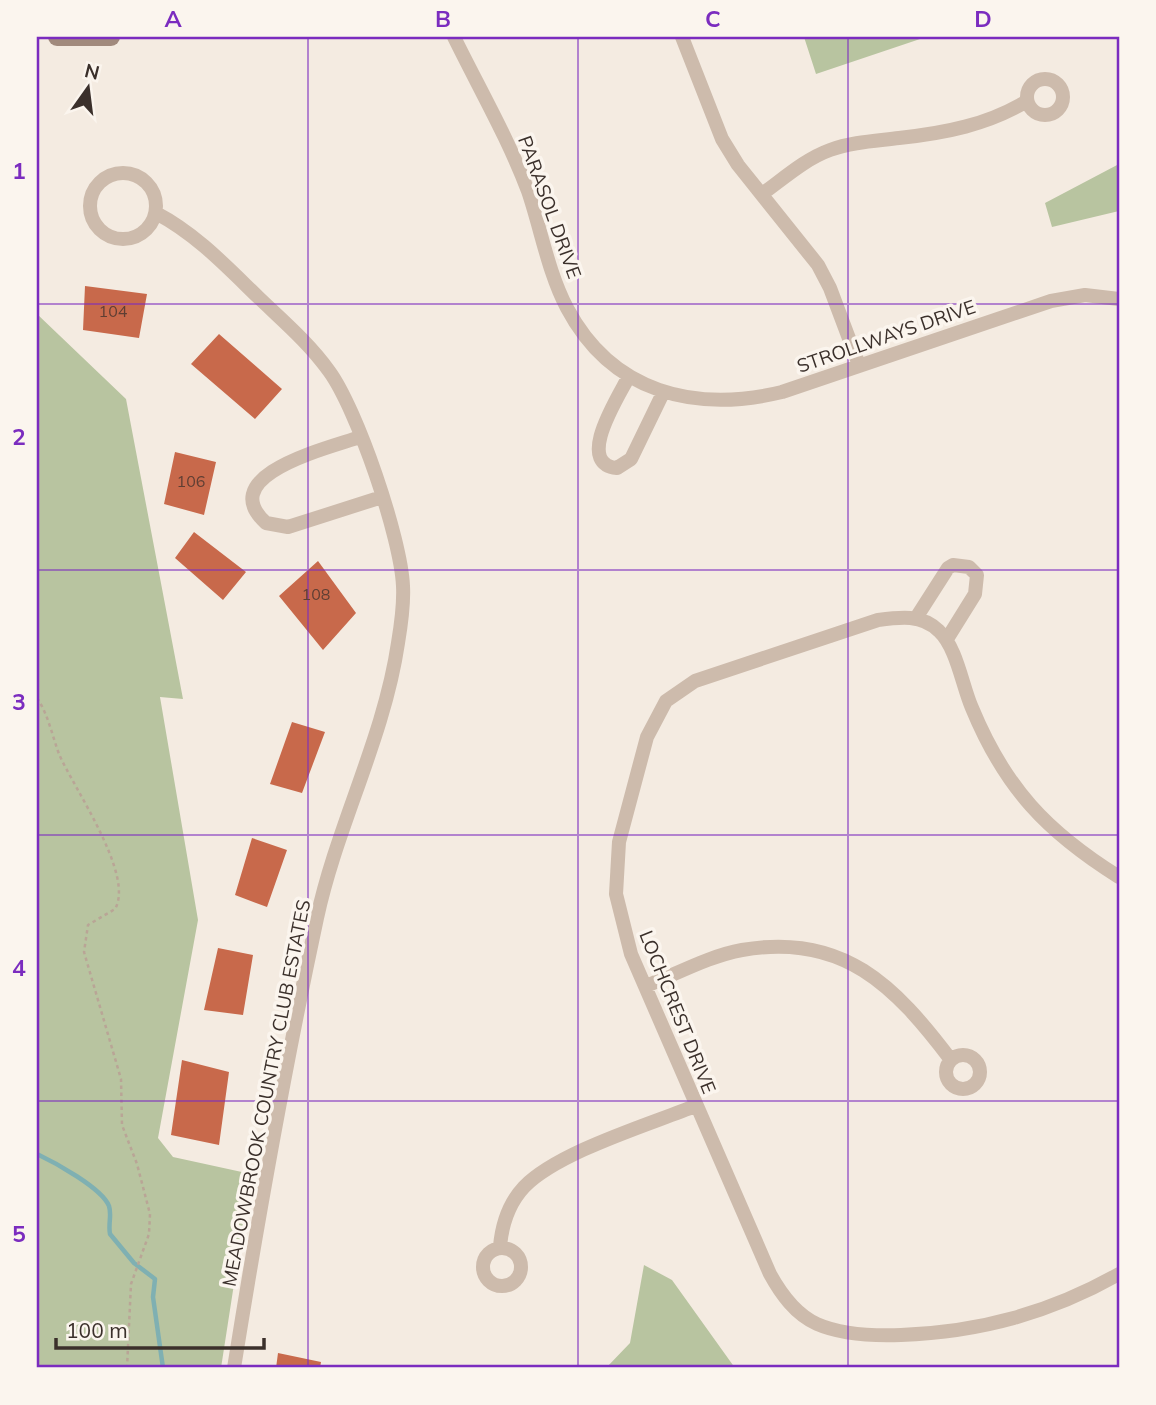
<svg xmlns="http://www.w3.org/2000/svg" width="1156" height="1405" font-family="Mulish,sans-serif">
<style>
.green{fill:#b8c4a0}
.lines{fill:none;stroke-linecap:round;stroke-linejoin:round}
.stream{stroke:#7fb0b2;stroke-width:4.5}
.building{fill:#c8694b}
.path{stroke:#b9a596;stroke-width:2.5;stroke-dasharray:3.5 3.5;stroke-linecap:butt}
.street{stroke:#cdbbac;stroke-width:14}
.secondary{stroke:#a18a7d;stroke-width:18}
.grid{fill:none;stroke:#7b2cbf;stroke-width:2;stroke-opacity:0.55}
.labels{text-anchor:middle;stroke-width:7;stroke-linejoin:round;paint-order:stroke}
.number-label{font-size:16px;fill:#5e3e33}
.street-label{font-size:19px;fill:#3b302b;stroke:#fbf5ee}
.neatline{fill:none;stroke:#7b2cbf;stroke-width:2.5}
.grid-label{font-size:23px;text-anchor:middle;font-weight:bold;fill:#7b2cbf}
</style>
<rect width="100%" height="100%" fill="#f4ebe1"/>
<!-- green -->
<path class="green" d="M804,37h122l-110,37z
M1119,164v47l-67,16 -7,-24z
M37,314l89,85 57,300 -23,-2 38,223 -40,218 15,19 78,17 -30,194h-184z
M644,1265l28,15 63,88h-129l24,-25z"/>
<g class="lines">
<!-- stream -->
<path class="stream" d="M37,1154c17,8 65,34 72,52 3,9 -1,18 1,28l24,29 21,16 -2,18 10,71"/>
</g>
<!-- building -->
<path class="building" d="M85,286l62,8 -8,44 -56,-8z
M219,334l63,55 -27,30 -64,-55z
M175,452l41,10 -12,53 -40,-11z
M194,532l52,40 -23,28 -48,-42z
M318,561l38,52 -33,37 -44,-54z
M292,722l33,10 -23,61 -32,-9z
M252,838l35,12 -20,57 -32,-12z
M218,948l35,7 -10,60 -39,-5z
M182,1060l47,12 -10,73 -48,-10z
M278,1353l43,9 -1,6h-44z"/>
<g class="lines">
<!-- path -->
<path class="path" d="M37,698c11,16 15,37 22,56 14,33 76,121 56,155l-27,16 -4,27 37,127 1,46 15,39 13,50 -1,20 -18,50 -4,84"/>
<!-- street -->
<path class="street" d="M454,37c25,51 54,101 74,154 13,38 20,81 39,117 45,85 128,105 215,84l269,-91 34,-6 34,4
M682,37l40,102 16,26 80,100 12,23 29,77
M1027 97a18 18 0 1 1 36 0a18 18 0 1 1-36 0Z
M90 206a33 33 0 1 1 66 0a33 33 0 1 1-66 0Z
M762,194c21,-15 43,-35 68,-44 22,-8 45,-9 69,-12 46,-5 88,-13 128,-37
M156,213c40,21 70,53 102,84 25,24 51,46 71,74 28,38 72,167 74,215 1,18 -2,39 -5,57 -14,95 -61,182 -81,275 -32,149 -59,300 -83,450
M629,376c-10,20 -55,88 -12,92l14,-9 32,-66
M360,437c-31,11 -147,38 -94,86l22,4 94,-30
M916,618l32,-50 5,-3 16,2 8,8 -2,19 -28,45
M1119,877c-72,-45 -114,-89 -147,-169 -10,-23 -15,-60 -33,-77 -17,-17 -39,-14 -61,-11l-183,61 -29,20 -19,36 -28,105 -3,52 15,60 139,320c11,20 25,40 47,50 25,11 56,12 84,11 79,-3 149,-22 218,-61
M646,986c31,-12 63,-30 96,-36 101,-18 153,36 209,110
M946 1072a17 17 0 1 1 34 0a17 17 0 1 1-34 0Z
M500,1246c2,-21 9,-43 24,-59 34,-35 124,-62 171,-81
M483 1267a19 19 0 1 1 38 0a19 19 0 1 1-38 0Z"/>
<!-- secondary -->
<path class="secondary" d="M57,37h54"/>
</g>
<!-- grid -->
<path class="grid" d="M308,37v1331M578,37v1331M848,37v1331M37,304h1082M37,570h1082M37,835h1082M37,1101h1082"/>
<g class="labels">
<!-- number labels -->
<g class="number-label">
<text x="113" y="317">104</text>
<text x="191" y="487">106</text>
<text x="316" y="600">108</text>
</g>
<!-- street labels -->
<g class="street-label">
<text transform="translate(550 207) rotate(70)" y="7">PARASOL DRIVE</text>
<text transform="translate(886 336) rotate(-19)" y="7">STROLLWAYS DRIVE</text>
<text transform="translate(678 1012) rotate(68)" y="7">LOCHCREST DRIVE</text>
<text transform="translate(266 1093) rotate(-79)" y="7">MEADOWBROOK COUNTRY CLUB ESTATES</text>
</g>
</g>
<!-- border -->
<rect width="1156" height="1405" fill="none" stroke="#fbf5ee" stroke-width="77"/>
<!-- north arrow -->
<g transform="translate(88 88) rotate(14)" stroke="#fbf5ee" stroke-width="5" paint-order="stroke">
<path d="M0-5L12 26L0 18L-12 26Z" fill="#3b302b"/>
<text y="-10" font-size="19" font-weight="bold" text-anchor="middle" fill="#3b302b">N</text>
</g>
<!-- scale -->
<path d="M56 1338v10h208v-10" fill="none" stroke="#3b302b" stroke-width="3.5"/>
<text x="66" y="1338" font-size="21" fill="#3b302b" stroke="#fbf5ee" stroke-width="5" paint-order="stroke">100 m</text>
<rect x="38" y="38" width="1080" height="1328" class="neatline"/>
<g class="grid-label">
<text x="173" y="27">A</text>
<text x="443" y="27">B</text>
<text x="713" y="27">C</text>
<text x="983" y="27">D</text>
<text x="19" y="179">1</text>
<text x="19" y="445">2</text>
<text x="19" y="710">3</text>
<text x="19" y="976">4</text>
<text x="19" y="1242">5</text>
</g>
</svg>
